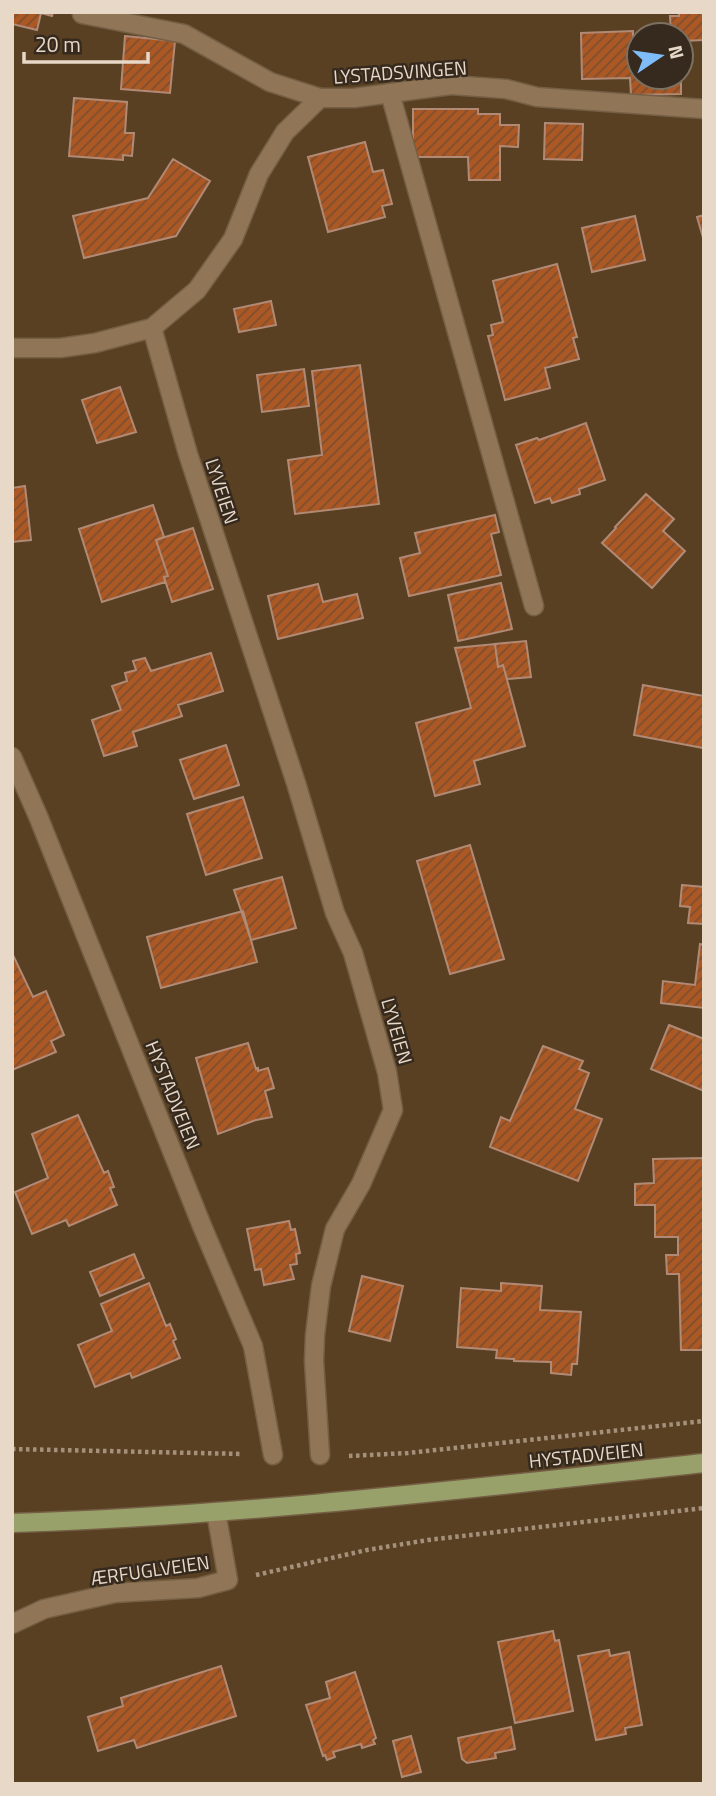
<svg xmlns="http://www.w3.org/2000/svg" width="716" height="1796" font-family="'Titillium Web',sans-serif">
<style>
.building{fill:url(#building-hatch);stroke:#b18a76;stroke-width:2}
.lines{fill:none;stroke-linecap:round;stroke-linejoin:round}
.service-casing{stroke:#745f45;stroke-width:21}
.minor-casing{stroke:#745f45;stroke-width:21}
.primary-casing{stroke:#745f45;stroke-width:21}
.path{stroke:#a5917b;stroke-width:4.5;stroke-dasharray:3.5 3.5;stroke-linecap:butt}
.service{stroke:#917557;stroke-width:18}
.minor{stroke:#917557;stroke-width:18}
.primary{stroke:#98a169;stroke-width:18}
.labels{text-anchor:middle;stroke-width:5;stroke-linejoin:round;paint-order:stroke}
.street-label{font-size:19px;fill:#e7d8c8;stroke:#352a1d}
</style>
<defs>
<pattern id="building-hatch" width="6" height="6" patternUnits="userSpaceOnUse" patternTransform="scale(1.75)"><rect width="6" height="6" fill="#ab5824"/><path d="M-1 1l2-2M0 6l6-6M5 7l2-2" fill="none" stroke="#7d4e2f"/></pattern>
</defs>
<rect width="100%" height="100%" fill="#594023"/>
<!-- building -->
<path class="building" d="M12,12h41l-1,4 -11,-3 -4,17 -25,-6z
M679,12h25v28l-23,1v-6h-10l-1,-19h9z
M633,31v6h6v40h42v17l-50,1 -1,-17 -48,1 -1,-46z
M125,36l50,5 -5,52 -49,-4z
M74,98l53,4 -2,31h9l-2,23 -9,-1v5l-54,-4z
M413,109h65v5h22v11h19l-1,22 -18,-1v34h-31l-1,-23h-55z
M545,123l38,1 -1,36 -38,-1z
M365,142l8,30 10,-2 9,34 -10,2 3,11 -57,15 -20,-75z
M173,159l37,22 -34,55 -92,22 -11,-42 75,-18z
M704,215v26l-7,-24z
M635,216l10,44 -53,12 -10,-44z
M557,264l20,73 -4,1 6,21 -34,9 5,20 -45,12 -17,-64 5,-1 -2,-10 12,-3 -10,-41z
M271,301l5,24 -37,7 -5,-23z
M360,365l19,139 -84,10 -7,-54 34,-5 -10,-84z
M304,369l5,37 -47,6 -5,-37z
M120,387l16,45 -39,11 -15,-43z
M586,423l19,57 -26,9 1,5 -28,9 -2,-5 -15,5 -19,-58 21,-7 2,2z
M25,486l6,54 -19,2v-54z
M646,494l28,25 -11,12 22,20 -33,37 -50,-45 14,-15 -1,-1z
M153,505l11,32 -8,3 12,36 -4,1 1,5 -63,20 -23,-73z
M495,515l4,17 -8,2 10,41 -92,21 -9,-38 20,-5 -5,-20z
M193,528l20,61 -41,13 -8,-25 4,-1 -12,-36z
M501,583l11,46 -54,12 -10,-46z
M318,584l5,18 34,-8 6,24 -85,21 -10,-43z
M526,641l5,36 -24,2 -4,-14 -5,2 -3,-23z
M495,644l3,23 5,-2 22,81 -51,15 6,23 -45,12 -19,-73 55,-15 -16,-60z
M211,653l12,38 -45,14 4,11 -49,16 4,14 -33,10 -12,-36 29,-10 -9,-24 15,-5 -2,-8 11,-3 -3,-9 12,-3 6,13z
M643,685l61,11 -1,52 -69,-13z
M226,745l13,40 -45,14 -14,-39z
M243,797l19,61 -56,17 -19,-61z
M470,845l34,114 -54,15 -33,-113z
M282,877l14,51 -45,12 -17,-50z
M682,885l22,2v37l-16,-1 2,-16 -10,-1z
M243,911l14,51 -96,26 -14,-51z
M700,944l4,1v63l-43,-5 2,-22 32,4z
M12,953l21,44 13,-6 18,44 -13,6 5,11 -44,18z
M669,1025l35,14v52l-53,-22z
M248,1043l8,26 2,-1v3l10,-3 6,20 -9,3 7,26 -16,3 -38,14 -22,-76z
M543,1046l40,15 -4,8 10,4 -14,36 27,10 -24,62 -88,-34 11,-30 9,4z
M78,1115l26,58 4,-2 6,16 -4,1 7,17 -48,21 -3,-6 -34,14 -17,-42 33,-14 -16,-44z
M704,1158v192h-23l-2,-76h-12l-1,-19h12v-18h-23v-32h-20v-21l19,-1 -1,-24z
M289,1221l2,9 4,-1 5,24 -4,1 1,10 -7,1 4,14 -30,6 -3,-16 -6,1 -8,-41z
M134,1254l10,24 -44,18 -10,-24z
M362,1276l41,10 -13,55 -41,-10z
M149,1283l17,43 4,-2 6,15 -3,2 7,17 -48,20 -2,-5 -35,14 -17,-42 34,-14 -11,-27z
M501,1283l41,3 -2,24 41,2 -4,52h-5l-1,11 -20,-2v-11l-37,-1v-2l-18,-1 1,-8 -40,-3 4,-59 40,3z
M553,1631l2,10 4,-1 14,71 -58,12 -17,-81z
M609,1650l1,6 19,-4 13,73 -17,3 1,6 -30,6 -18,-84z
M221,1666l15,50 -99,32 -3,-8 -36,11 -10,-34 35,-11 -2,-8z
M355,1672l21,66 -3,2 2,4 -13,4 -1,-4 -28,8 2,5 -8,3 -2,-5 -2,1 -17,-51 24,-7 -4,-16z
M511,1727l4,22 -20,4 1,5 -29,5 -5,-4 -4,-21z
M411,1736l10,36 -19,5 -9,-36z"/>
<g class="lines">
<defs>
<path id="service" d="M82,14l102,20 86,48 50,16
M390,93l144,513"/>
<path id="minor" d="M152,328l36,126 108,329 39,130 18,40 34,119 6,38 -32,74 -26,45 -14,57 -6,49 -1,26 6,94
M12,348h48l35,-5 57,-15 45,-38 36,-51 26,-65 26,-42 35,-34h34l97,-13 55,4 31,8 167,12
M12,757l26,59 164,410 51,120 20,109
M12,1624l32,-15 71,-16 83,-5 30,-8 -12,-68"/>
<path id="primary" d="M12,1523c231,-7 462,-35 692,-60"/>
</defs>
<!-- service casing -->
<use href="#service" class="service-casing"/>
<!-- minor casing -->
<use href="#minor" class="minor-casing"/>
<!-- primary casing -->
<use href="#primary" class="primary-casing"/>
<!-- path -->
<path class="path" d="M12,1449l231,5
M349,1456l59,-3 296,-32
M256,1575l111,-25 61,-10 276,-32"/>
<!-- service -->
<use href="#service" class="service"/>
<!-- minor -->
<use href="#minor" class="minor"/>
<!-- primary -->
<use href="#primary" class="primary"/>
</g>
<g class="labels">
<!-- street labels -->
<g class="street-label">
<text transform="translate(400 72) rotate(-4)" y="7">LYSTADSVINGEN</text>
<text transform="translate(222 491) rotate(72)" y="7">LYVEIEN</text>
<text transform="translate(397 1031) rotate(74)" y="7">LYVEIEN</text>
<text transform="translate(173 1095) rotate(68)" y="7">HYSTADVEIEN</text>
<text transform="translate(586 1455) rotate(-6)" y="7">HYSTADVEIEN</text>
<text transform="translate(150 1570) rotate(-8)" y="7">ÆRFUGLVEIEN</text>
</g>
</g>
<!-- border -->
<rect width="716" height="1796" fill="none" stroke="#e7d8c8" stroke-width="28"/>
<!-- north arrow -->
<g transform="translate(660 56) rotate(77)"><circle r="33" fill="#352a1d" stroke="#7c7061" stroke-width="2"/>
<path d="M0-5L12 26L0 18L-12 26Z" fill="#7fbdfa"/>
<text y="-10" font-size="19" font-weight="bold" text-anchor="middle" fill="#e7d8c8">N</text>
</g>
<!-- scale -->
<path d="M24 52v10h124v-10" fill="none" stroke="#e7d8c8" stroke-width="3.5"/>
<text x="35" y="52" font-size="21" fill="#e7d8c8" stroke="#352a1d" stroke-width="5" paint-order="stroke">20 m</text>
</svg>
